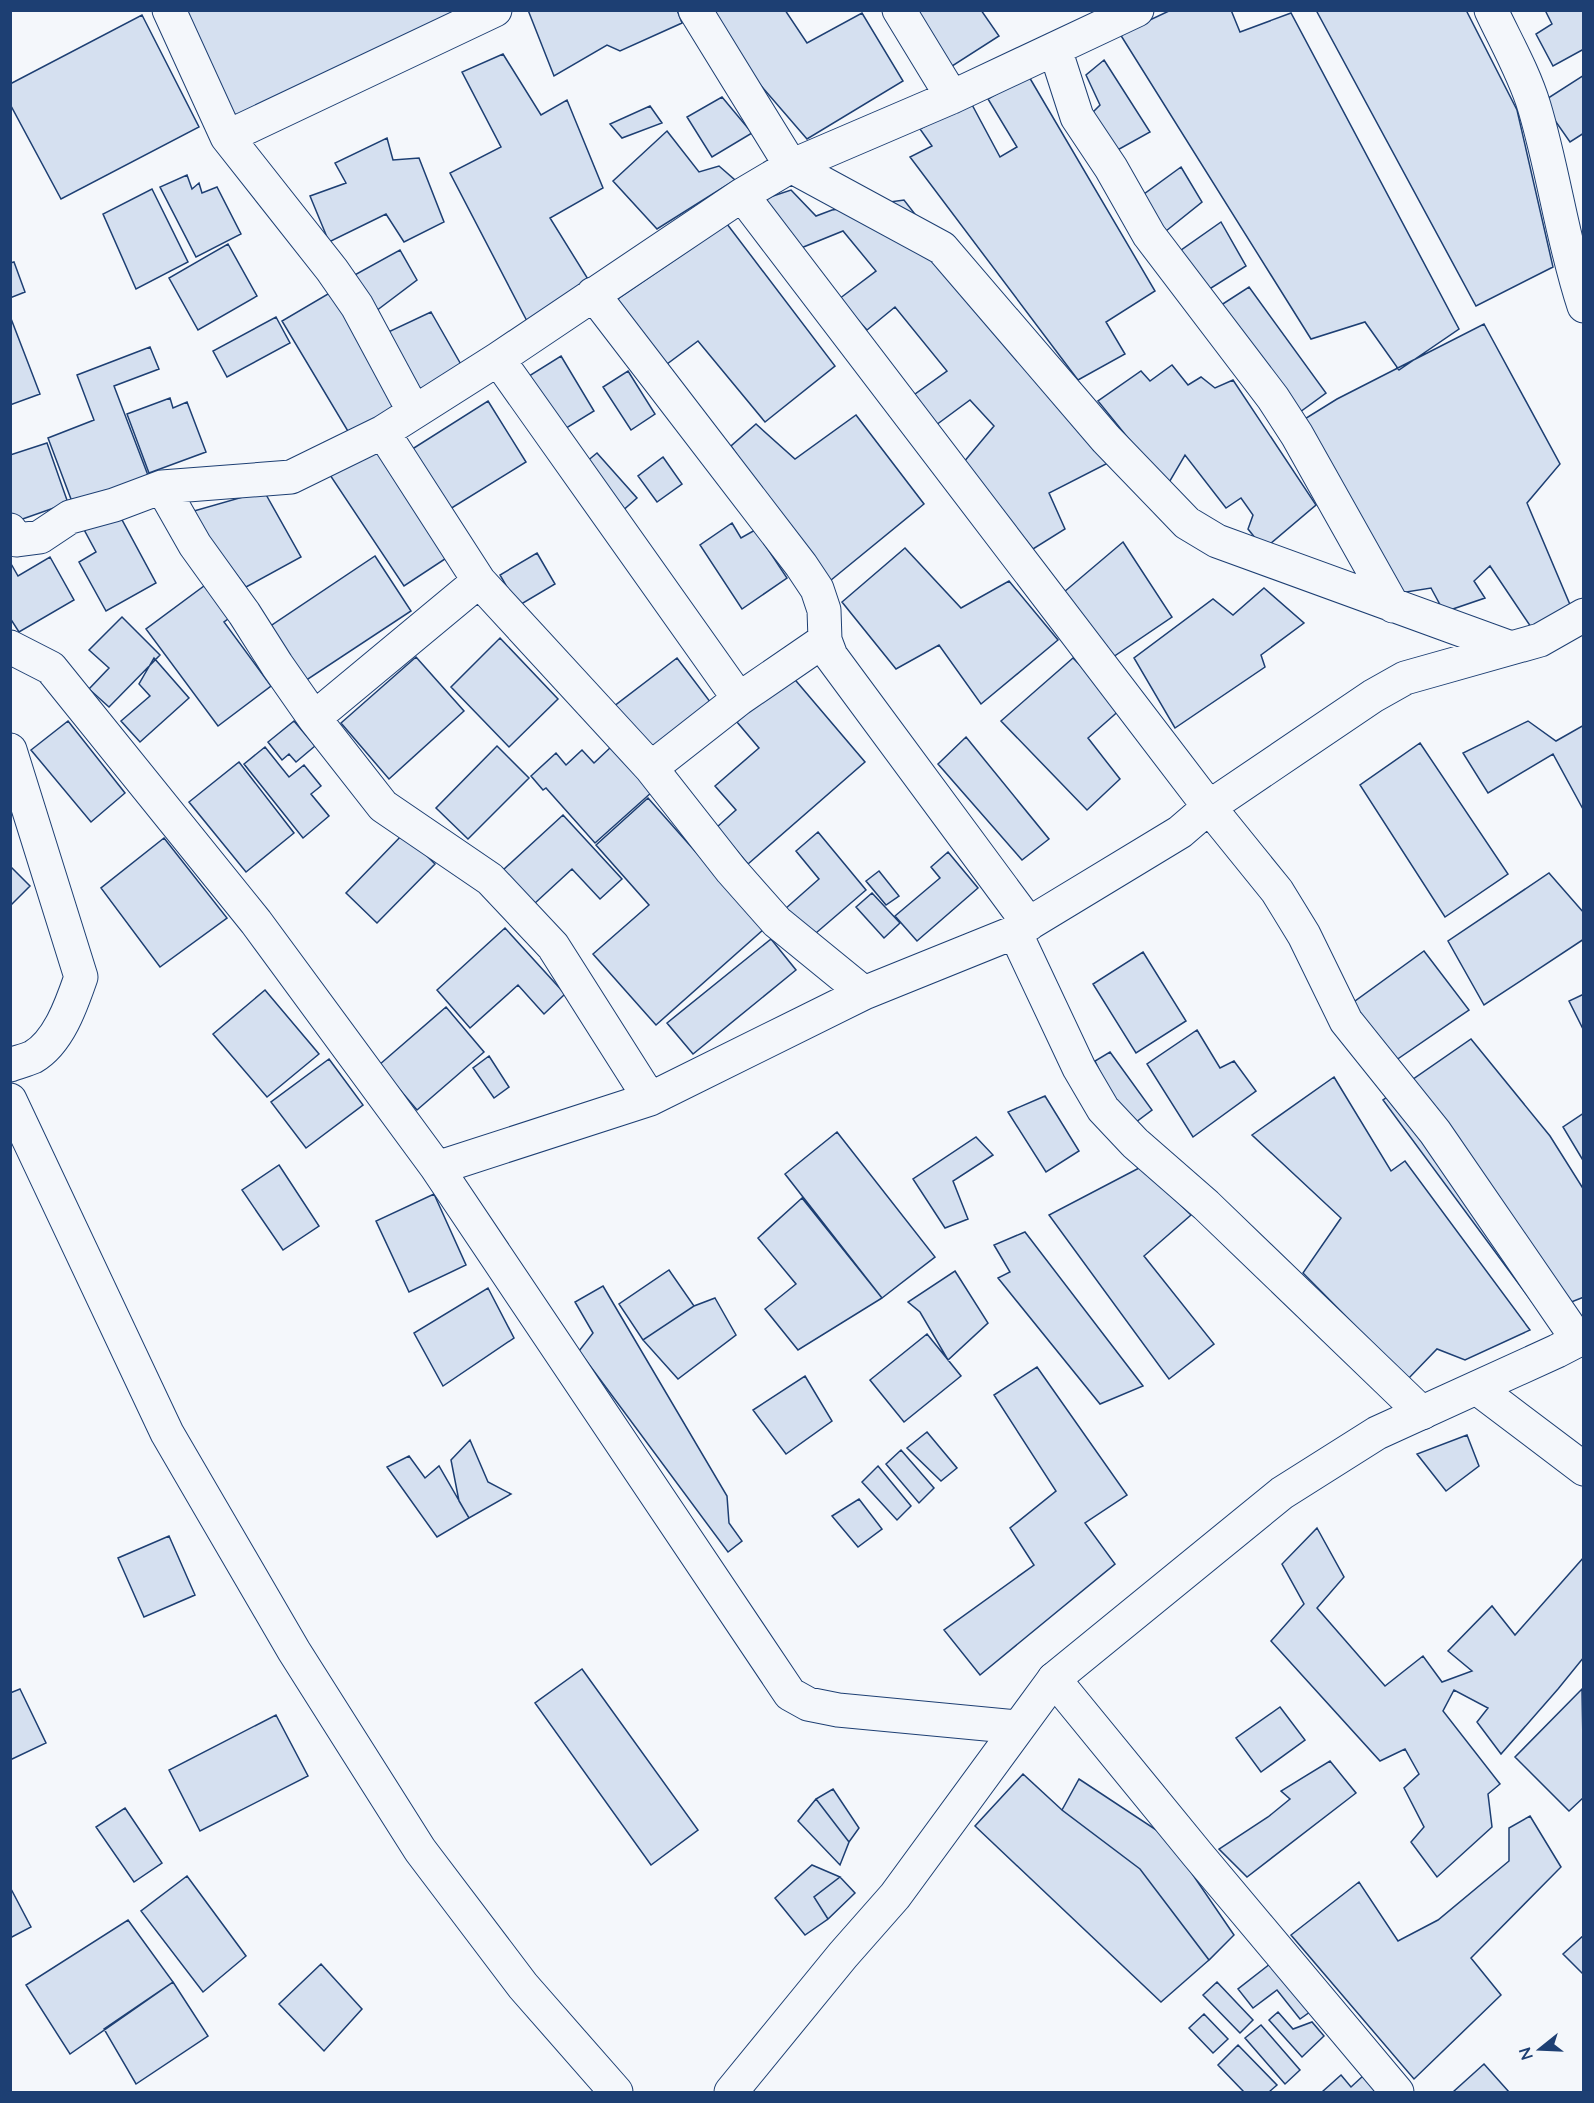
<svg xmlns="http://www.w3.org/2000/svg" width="1594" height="2103" font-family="Lato,sans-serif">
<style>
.building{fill:#d5e0f0;stroke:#1d3f73;stroke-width:1.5}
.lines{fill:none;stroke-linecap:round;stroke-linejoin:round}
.street-casing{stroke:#1d3f73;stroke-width:35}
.secondary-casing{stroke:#1d3f73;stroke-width:35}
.street{stroke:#f4f7fb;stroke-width:33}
.secondary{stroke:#f4f7fb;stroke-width:33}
</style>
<rect width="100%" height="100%" fill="#f4f7fb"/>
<!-- building -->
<path class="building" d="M184,10h282l-230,110z
M528,10h149l5,13 -62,28 -13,-6 -53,31z
M712,10h73l22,33 55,-30 41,68 -96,58 -50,-58z
M912,10h69l18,26 -53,34z
M1171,10h60l9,22 51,-19 168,316 -60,41 -34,-48 -54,17 -191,-305z
M1316,10h150l51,100 36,157 -77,39z
M1545,10h39v39l-31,17 -17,-32 16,-10z
M142,15l57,112 -138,72 -51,-95v-20z
M503,54l38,61 26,-15 36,88 -53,30 41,66 -63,39 -78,-150 51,-26 -39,-75z
M1104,60l46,72 -36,20 -26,-35 12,-12 -14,-30z
M1028,75l127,216 -49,31 19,32 -47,26 -168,-223 22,-11 -12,-17 50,-28 30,56 17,-10 -29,-48z
M1584,75v58l-14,9 -28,-40z
M722,97l30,36 -40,24 -25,-40z
M650,106l12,17 -40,15 -12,-14z
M667,131l32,41 20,-6 16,14 -78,49 -44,-48z
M387,138l6,22 26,-2 25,64 -40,20 -18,-28 -57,28 -19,-46 36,-13 -11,-20z
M1181,167l21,35 -36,29 -26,-34z
M187,175l5,14 7,-6 3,10 15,-6 24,47 -45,23 -36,-70z
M152,189l36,73 -52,27 -33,-75z
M791,190l25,26 16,-6 72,-10 204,263 -59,30 16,36 -32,20 -70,-86 31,-37 -24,-26 -38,28 -21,-31 36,-26 -52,-64 -28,23 -28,-31 37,-28 -33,-40 -42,17 -37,-49z
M1221,222l25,44 -38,24 -31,-37z
M727,224l108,142 -70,56 -67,-81 -31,23 -55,-61z
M228,244l29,52 -59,34 -29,-52z
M400,250l17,30 -41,31 -25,-34z
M14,262l11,30 -15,6v-35z
M1249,287l77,106 -26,19 -85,-103z
M333,291l69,117 -50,30 -70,-117z
M431,312l32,56 -40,30 -39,-64z
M10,316l30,78 -30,11z
M276,317l14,26 -63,34 -14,-26z
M1484,324l76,140 -33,39 44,104 -38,23 -43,-64 -16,15 11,17 -41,14 -13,-24 -31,5 -97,-173 34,-21z
M150,347l9,22 -45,17 35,92 -75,29 -26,-69 46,-18 -17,-45z
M561,356l33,55 -39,24 -26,-59z
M1172,365l16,20 13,-8 14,11 18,-8 83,125 -52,44 -16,-20 5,-14 -12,-17 -15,10 -41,-53 -18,31 -69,-85 43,-30 9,10z
M628,371l27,43 -24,16 -28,-43z
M170,398l3,10 14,-6 19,50 -57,21 -22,-59z
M488,401l38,61 -76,47 -44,-56z
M856,415l68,89 -99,81 -94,-139 25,-22 39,35z
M47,443l21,60 -54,19 -4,-11v-56z
M374,445l74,112 -44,29 -74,-111z
M597,453l40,45 -17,15 -40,-46z
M663,457l19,27 -25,18 -19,-26z
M264,491l37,66 -55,30 -37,-48 -15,-28z
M114,505l42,78 -50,28 -27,-49 17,-10 -15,-28z
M732,523l9,15 14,-8 32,48 -45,31 -42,-64z
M1123,542l49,75 -59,40 -49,-65z
M905,548l56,60 48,-27 49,59 -77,64 -42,-59 -43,24 -54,-67z
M537,553l18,31 -37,22 -18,-31z
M375,556l36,55 -109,72 -36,-54z
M50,557l24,43 -55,32 -9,-14v-56l8,14z
M208,583l24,33 -8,6 47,64 -53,40 -72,-97z
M1264,588l40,35 -43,32 4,12 -90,61 -41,-70 79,-59 20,16z
M122,617l38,38 -51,52 -20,-18 20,-21 -20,-18z
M500,638l58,61 -49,48 -58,-60z
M416,657l48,54 -75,68 -48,-56z
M154,658l35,40 -49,44 -19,-21 29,-25 -11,-12z
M677,658l34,45 -63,49 -35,-45z
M1073,658l49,50 -34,30 32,41 -33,31 -86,-89z
M791,675l74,87 -117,102 -31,-37 19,-17 -21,-24 44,-38 -22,-26z
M68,721l57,72 -34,29 -60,-72z
M294,721l21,25 -19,16 -7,-8 -7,6 -14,-18z
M1528,721l28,20 28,-16v86l-31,-57 -65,39 -25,-40z
M966,737l83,102 -27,21 -84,-96z
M1420,743l88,131 -63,43 -85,-132z
M497,746l32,32 -61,61 -32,-31z
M612,746l40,46 -57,51 -49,-55 -3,2 -12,-14 25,-23 10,12 16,-15 12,13z
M265,747l24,30 15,-12 17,21 -10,8 18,22 -26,22 -59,-74z
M239,762l55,71 -48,39 -57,-70z
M648,798l116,131 -108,96 -63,-71 56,-49 -53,-60z
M563,815l59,64 -22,20 -28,-30 -38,35 -31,-34z
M818,832l48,58 -57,49 -24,-30 34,-30 -23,-28z
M404,833l31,31 -58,59 -31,-30z
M164,838l63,80 -67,49 -59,-79z
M948,852l30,36 -61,53 -22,-25 45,-38 -9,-11z
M10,866l20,20 -20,20z
M879,871l20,25 -13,9 -20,-24z
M1549,873l35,40v26l-100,66 -36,-64z
M872,893l28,30 -16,15 -28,-31z
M505,928l60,66 -21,20 -26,-29 -48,43 -33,-38z
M771,939l25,31 -103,84 -26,-31z
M1424,951l45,59 -83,57 -35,-63z
M1143,952l43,69 -50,32 -43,-69z
M265,990l54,64 -52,43 -54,-63z
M1584,994v37l-15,-30z
M446,1007l38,45 -67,58 -38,-45z
M1197,1030l23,38 14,-7 22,30 -63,46 -46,-73z
M1471,1039l79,97 34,54v107l-43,17 -158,-214z
M1110,1052l42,58 -16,12 -24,-25 -17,-36z
M489,1056l20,31 -15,11 -21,-30z
M329,1059l34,46 -57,43 -35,-46z
M1334,1077l57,94 14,-10 125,169 -65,30 -28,-11 -29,30 -105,-106 38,-55 -89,-83z
M1045,1096l34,55 -33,21 -38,-60z
M1584,1113v49l-21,-35z
M837,1132l98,125 -53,41 -97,-124z
M976,1137l17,18 -40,26 15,38 -23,9 -32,-49z
M279,1165l40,61 -36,24 -41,-60z
M1141,1167l50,48 -47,41 70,88 -45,35 -120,-164z
M434,1194l32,71 -57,27 -33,-71z
M802,1198l80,100 -84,52 -33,-41 31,-25 -38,-46z
M1025,1232l118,154 -43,18 -102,-126 12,-6 -16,-27z
M669,1270l25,36 -51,34 -24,-36z
M955,1271l33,52 -40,37 -28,-48 -12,-10z
M603,1286l124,210 2,27 13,18 -14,11 -149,-201 14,-18 -18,-31z
M488,1288l26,50 -71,48 -29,-53z
M715,1298l21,37 -58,44 -35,-39 51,-34z
M927,1334l34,42 -57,46 -34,-42z
M1037,1367l90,128 -42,28 30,41 -135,111 -36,-45 90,-65 -24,-37 46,-37 -62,-96z
M805,1376l27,45 -46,33 -33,-44z
M927,1432l30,36 -16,13 -34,-33z
M1467,1435l12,31 -33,25 -29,-37z
M470,1440l18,42 23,12 -42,24 -10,-17 -8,-41z
M901,1450l33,38 -15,15 -33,-39z
M409,1456l16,22 14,-12 30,52 -32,19 -50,-70z
M878,1466l33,40 -14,14 -35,-38z
M859,1499l23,30 -24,18 -26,-31z
M1317,1528l27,49 -27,31 68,78 38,-30 19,26 30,-11 -24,-20 44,-45 23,29 69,-78v100l-26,32 -57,65 -24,-32 11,-14 -34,-18 -11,21 57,73 -12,10 4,33 -55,50 -26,-35 13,-15 -20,-39 15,-14 -14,-25 -25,12 -109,-120 33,-37 -22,-40z
M169,1536l26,59 -51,22 -26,-59z
M582,1669l116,161 -47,35 -116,-162z
M20,1689l26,54 -36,17v-67z
M1582,1689l2,108 -15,14 -54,-54z
M1280,1707l25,33 -44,32 -25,-34z
M276,1715l32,61 -108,55 -31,-61z
M1330,1761l26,32 -109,84 -28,-28 49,-32 22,-18 -9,-8z
M1023,1774l39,36 78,59 69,91 -48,42 -186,-176z
M1079,1779l88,58 67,98 -25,25 -69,-91 -78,-59z
M833,1789l26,39 -10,14 -33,-43z
M816,1799l33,43 -9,23 -42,-44z
M125,1808l37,55 -28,19 -38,-55z
M1530,1816l31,51 -90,91 30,37 -87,84 -123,-144 68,-53 39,59 40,-21 71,-59v-33z
M812,1865l28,12 -26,20 14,22 -23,16 -30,-37z
M187,1876l59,80 -43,36 -62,-81z
M840,1877l15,16 -27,26 -14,-22z
M10,1887l21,40 -21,11z
M128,1920l45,62 -103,72 -44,-69z
M1584,1935v40l-21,-21z
M1275,1960l39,49 -14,10 -23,-29 -24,18 -15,-19z
M321,1964l41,45 -38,42 -45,-47z
M173,1982l35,54 -72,48 -32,-55z
M1217,1982l36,38 -13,13 -37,-38z
M1278,2012l15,17 19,-7 12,14 -22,21 -33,-37z
M1204,2014l24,25 -15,14 -24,-25z
M1261,2025l39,45 -15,14 -40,-46z
M1238,2045l39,40 -8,7h-25l-26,-27z
M1484,2064l25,28h-56z
M1341,2075l10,12 13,-12 16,17h-58z"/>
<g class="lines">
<defs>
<path id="street" d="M169,10l58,127 105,133 25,36 57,106
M695,10l96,156 151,82 164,191 81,84 30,18 294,107
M899,10l53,87
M1491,10c15,32 33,63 43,96 20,66 28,134 50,200
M1055,49l22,68 34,51 38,67 124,163 24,37 96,171
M227,137l268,-127
M742,195l467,612 68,84 27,44 42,86 89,111 143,208
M593,294l208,271 16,24 7,21 1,30 6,16 198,268
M498,359l241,340
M383,432l96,149 172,187 80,102 46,52 87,71
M162,487l33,58 49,68 33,52 37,53 69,88 107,73 63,67 97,153
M10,530l7,10 23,-3 30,-20 44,-12 48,-18 129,-10 92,-45 115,-73 244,-164 49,-29 161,-69 185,-87
M10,647l41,21 205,254 181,246 353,526 18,10 30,6 180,17
M314,718l165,-137
M10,750l71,227c-9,26 -22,65 -48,80 -7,3 -15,5 -23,8
M651,768l88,-69 86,-59
M1015,932l64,136 24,41 32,34 71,62 216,208
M10,1100l157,333 127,218 126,199 103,136 93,106
M437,1168l213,-69 214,-106 151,-61 165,-100 29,-25 164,-111 32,-18 135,-38 44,-25
M1477,1388l107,81
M1054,1679l144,176 199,237"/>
<path id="secondary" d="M731,2092l112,-137 52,-59 159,-217 228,-186 95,-60 180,-82 27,-14"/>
</defs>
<!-- street casing -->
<use href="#street" class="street-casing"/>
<!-- secondary casing -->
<use href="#secondary" class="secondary-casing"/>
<!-- street -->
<use href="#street" class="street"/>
<!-- secondary -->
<use href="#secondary" class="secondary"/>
</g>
<!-- border -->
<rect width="1594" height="2103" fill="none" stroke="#1d3f73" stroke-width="24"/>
<!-- north arrow -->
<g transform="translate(1540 2049) rotate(252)" stroke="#f4f7fb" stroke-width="4.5" paint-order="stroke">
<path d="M0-4.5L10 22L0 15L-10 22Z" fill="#1d3f73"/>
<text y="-9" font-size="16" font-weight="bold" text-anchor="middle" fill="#1d3f73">N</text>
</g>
</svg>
